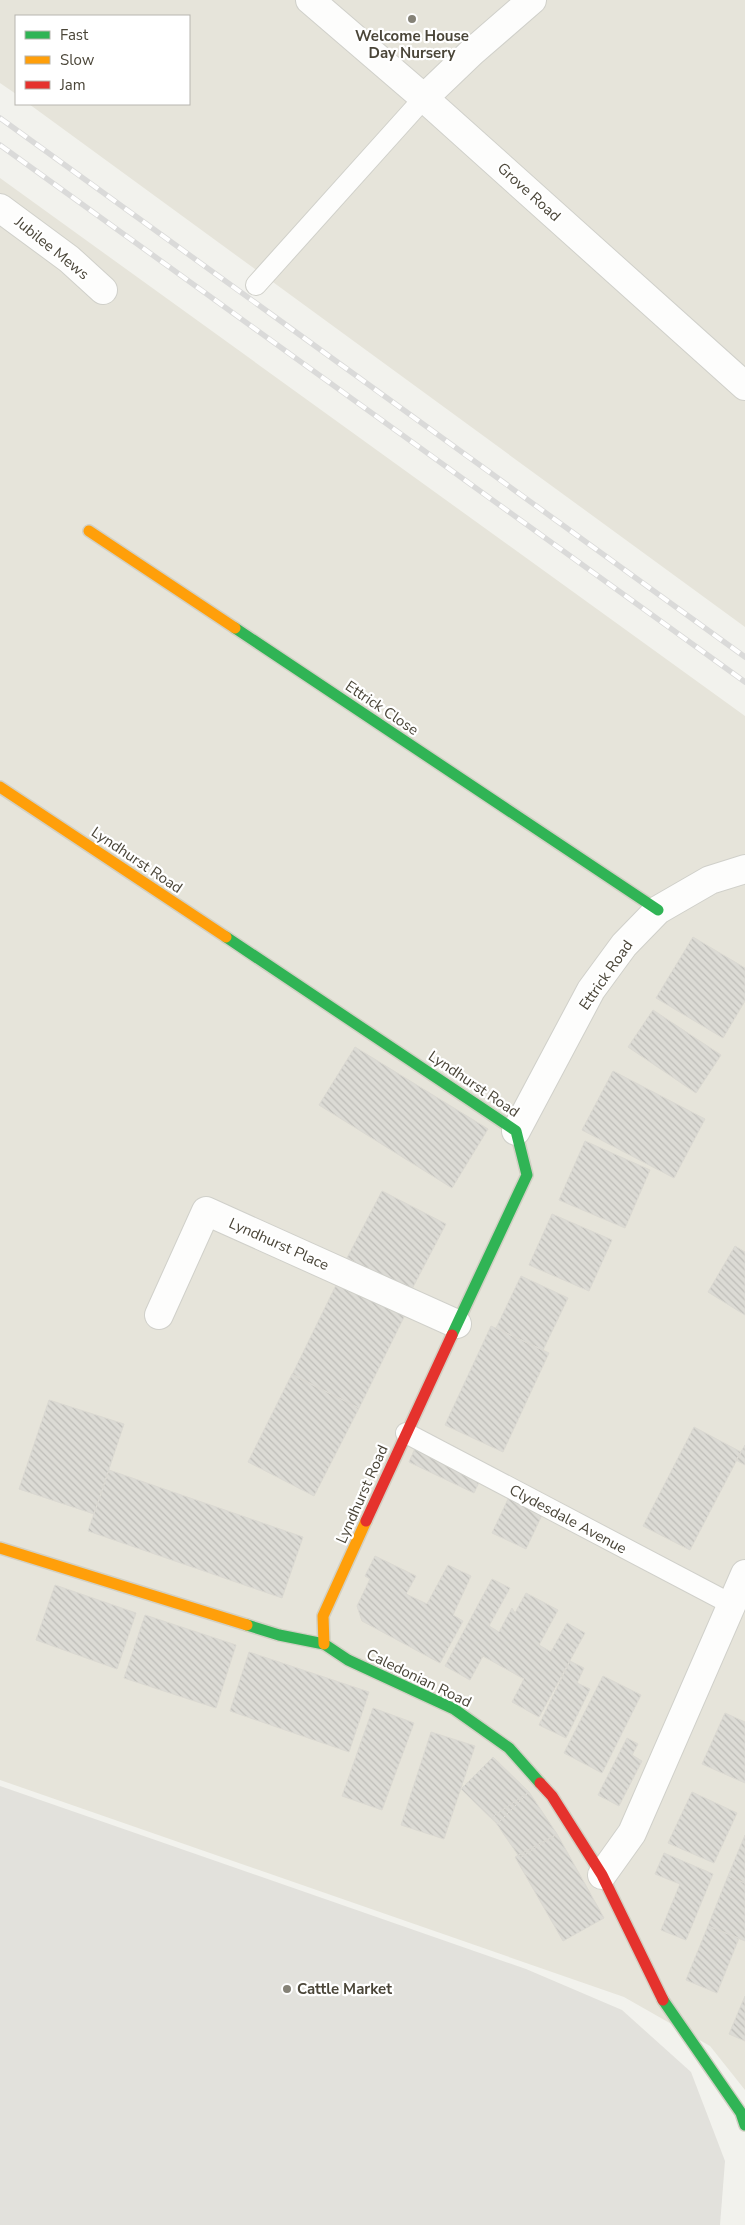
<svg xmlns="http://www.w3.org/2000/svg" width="745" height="2225" font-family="'Nunito Sans',sans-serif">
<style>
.residential{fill:#e6e4da}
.parking{fill:#e2e1dc}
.building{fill:url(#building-back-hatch);stroke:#dbd9d2}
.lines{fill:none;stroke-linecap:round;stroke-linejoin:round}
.lane-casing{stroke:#d0d0ca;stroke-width:22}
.street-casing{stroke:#d0d0ca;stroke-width:30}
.fast-casing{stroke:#d2d0c4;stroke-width:14}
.slow-casing{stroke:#d2d0c4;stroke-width:14}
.jam-casing{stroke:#d2d0c4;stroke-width:14}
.lane{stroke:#fdfdfc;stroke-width:20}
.street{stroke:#fdfdfc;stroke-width:28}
.fast{stroke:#30b455;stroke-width:11}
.slow{stroke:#ff9f0a;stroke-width:11}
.jam{stroke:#e5322d;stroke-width:11}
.rail-casing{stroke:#dadad9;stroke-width:5.5}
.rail{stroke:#fff;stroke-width:4;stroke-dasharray:11;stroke-linecap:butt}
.poi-dot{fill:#858277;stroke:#fff;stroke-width:2}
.labels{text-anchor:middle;stroke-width:4.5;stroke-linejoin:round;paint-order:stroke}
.poi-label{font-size:15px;font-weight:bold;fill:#4a4538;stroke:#fff}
.street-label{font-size:15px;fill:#4a4538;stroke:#fff}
</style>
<defs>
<pattern id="building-back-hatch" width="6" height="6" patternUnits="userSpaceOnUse" patternTransform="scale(1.25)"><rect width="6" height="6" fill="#dcdbd5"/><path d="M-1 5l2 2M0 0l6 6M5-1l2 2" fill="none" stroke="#bebdb8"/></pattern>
</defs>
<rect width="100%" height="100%" fill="#f2f2ed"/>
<!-- residential -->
<path class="residential" d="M0,0h745v627l-716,-523h160v-88h-173v78l-16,-11z
M0,178l745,538v1374l-35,-44 -86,-49 -624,-217z"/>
<!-- parking -->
<path class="parking" d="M0,1786l526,183 96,41 69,62 34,89 -5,64h-720z"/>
<!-- building -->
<path class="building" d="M693,937l52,31v33l-22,37 -67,-40z
M653,1010l68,45 -25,38 -68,-46z
M355,1047l133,82 -36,59 -133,-83z
M613,1071l92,48 -31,59 -92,-48z
M585,1141l65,29 -25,58 -66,-28z
M382,1191l64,33 -35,67 -64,-33z
M552,1214l60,26 -23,51 -60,-26z
M735,1246l10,6v63l-37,-23z
M341,1275l67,34 -49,99 -67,-33z
M521,1276l47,22 -25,52 -47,-22z
M491,1326l58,27 -46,99 -58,-27z
M292,1374l67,34 -45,88 -66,-34z
M49,1400l75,24 -30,90 -75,-25z
M694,1427l47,25 -51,98 -47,-24z
M417,1444l65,32 -8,17 -65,-31z
M745,1445v20l-9,-5z
M109,1470l194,67 -21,61 -194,-67z
M509,1497l34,16 -17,36 -34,-16z
M375,1556l41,20 -10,18 21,10 21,-39 23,11 -18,39 10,6 -23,42 -78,-42 -5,-15 13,-27 -5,-3z
M492,1579l18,9 -21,38 10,6 13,-24 3,5 11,-20 32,17 -19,35 12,7 16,-29 18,10 -46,84 -27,-15 12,-23 -41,-23 -13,24 -25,-14z
M55,1585l81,28 -19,56 -81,-29z
M145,1615l91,30 -20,63 -92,-30z
M249,1652l120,40 -20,60 -119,-41z
M570,1661l14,7 -7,15 13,6 -24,49 -27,-13z
M603,1676l38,19 -39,78 -38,-20z
M373,1708l41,15 -32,87 -40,-14z
M725,1713l20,9v61l-43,-19z
M431,1732l44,14 -31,93 -43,-14z
M627,1738l11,6 -6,11 10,6 -23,45 -21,-11z
M493,1757l36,35 -32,32 -36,-35z
M529,1792l28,42 -37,24 -28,-41z
M692,1792l45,21 -23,50 -46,-20z
M557,1834l47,84 -41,23 -48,-84z
M745,1835v48l-17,-7z
M664,1853l49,21 -27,66 -25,-10 19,-46 -25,-10z
M728,1876l17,7v58l-37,-15z
M708,1926l31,12 -22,55 -31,-13z
M745,1996v45l-16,-7z"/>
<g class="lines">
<defs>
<path id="lane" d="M256,285l168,-187
M406,1433l325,171"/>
<path id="street" d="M310,0l114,98 321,288
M424,98l48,-46 60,-52
M0,208l69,51 34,31
M516,1131l75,-141 33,-45 34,-35 52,-30 35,-11
M159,1315l47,-104 251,113
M602,1875l30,-42 113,-259"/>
<path id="fast" d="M235,628l423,282
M226,937l290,194 11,44 -75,160
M247,1625l32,10 45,9 24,16 106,49 55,39 31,35
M663,2000l78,113 4,12"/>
<path id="slow" d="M89,531l146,97
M0,787l226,150
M0,1548l247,77
M324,1644l-1,-28 43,-95"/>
<path id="jam" d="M366,1521l86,-186
M540,1783l12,13 50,79 61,125"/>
</defs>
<!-- lane casing -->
<use href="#lane" class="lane-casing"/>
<!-- street casing -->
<use href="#street" class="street-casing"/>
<!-- fast casing -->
<use href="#fast" class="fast-casing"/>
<!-- slow casing -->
<use href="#slow" class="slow-casing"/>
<!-- jam casing -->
<use href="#jam" class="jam-casing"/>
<!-- lane -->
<use href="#lane" class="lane"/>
<!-- street -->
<use href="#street" class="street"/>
<!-- fast -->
<use href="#fast" class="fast"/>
<!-- slow -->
<use href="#slow" class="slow"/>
<!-- jam -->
<use href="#jam" class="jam"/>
<defs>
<path id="rail" d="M0,118l745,539
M0,145l745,537"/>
</defs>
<!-- rail casing -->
<use href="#rail" class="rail-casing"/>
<!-- rail -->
<use href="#rail" class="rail"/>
</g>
<!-- markers -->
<g class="poi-dot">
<circle cx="412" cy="19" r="5"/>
<circle cx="287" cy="1989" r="5"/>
</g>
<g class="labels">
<!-- poi labels -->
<g class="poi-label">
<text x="412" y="41">Welcome House<tspan x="412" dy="17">Day Nursery</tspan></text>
<text x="297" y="1994" text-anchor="start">Cattle Market</text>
</g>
<!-- street labels -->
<g class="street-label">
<text transform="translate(529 192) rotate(42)" y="5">Grove Road</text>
<text transform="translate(52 248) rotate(39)" y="5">Jubilee Mews</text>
<text transform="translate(382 708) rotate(34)" y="5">Ettrick Close</text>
<text transform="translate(137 860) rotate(34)" y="5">Lyndhurst Road</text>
<text transform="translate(606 975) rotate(-55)" y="5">Ettrick Road</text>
<text transform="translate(474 1084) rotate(34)" y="5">Lyndhurst Road</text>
<text transform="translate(279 1244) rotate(24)" y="5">Lyndhurst Place</text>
<text transform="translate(362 1494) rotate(-66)" y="5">Lyndhurst Road</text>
<text transform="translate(568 1519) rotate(28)" y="5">Clydesdale Avenue</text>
<text transform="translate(419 1678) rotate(26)" y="5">Caledonian Road</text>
</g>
</g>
<!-- legend -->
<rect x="15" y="15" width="175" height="90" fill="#ffffff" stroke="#b7b5af"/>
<rect x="25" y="31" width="25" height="8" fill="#30b455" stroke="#b7b5af"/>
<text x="60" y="40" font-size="15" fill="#4a4538">Fast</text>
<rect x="25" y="56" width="25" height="8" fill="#ff9f0a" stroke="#b7b5af"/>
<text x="60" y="65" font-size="15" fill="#4a4538">Slow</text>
<rect x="25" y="81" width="25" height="8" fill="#e5322d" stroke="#b7b5af"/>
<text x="60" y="90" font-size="15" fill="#4a4538">Jam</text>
</svg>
